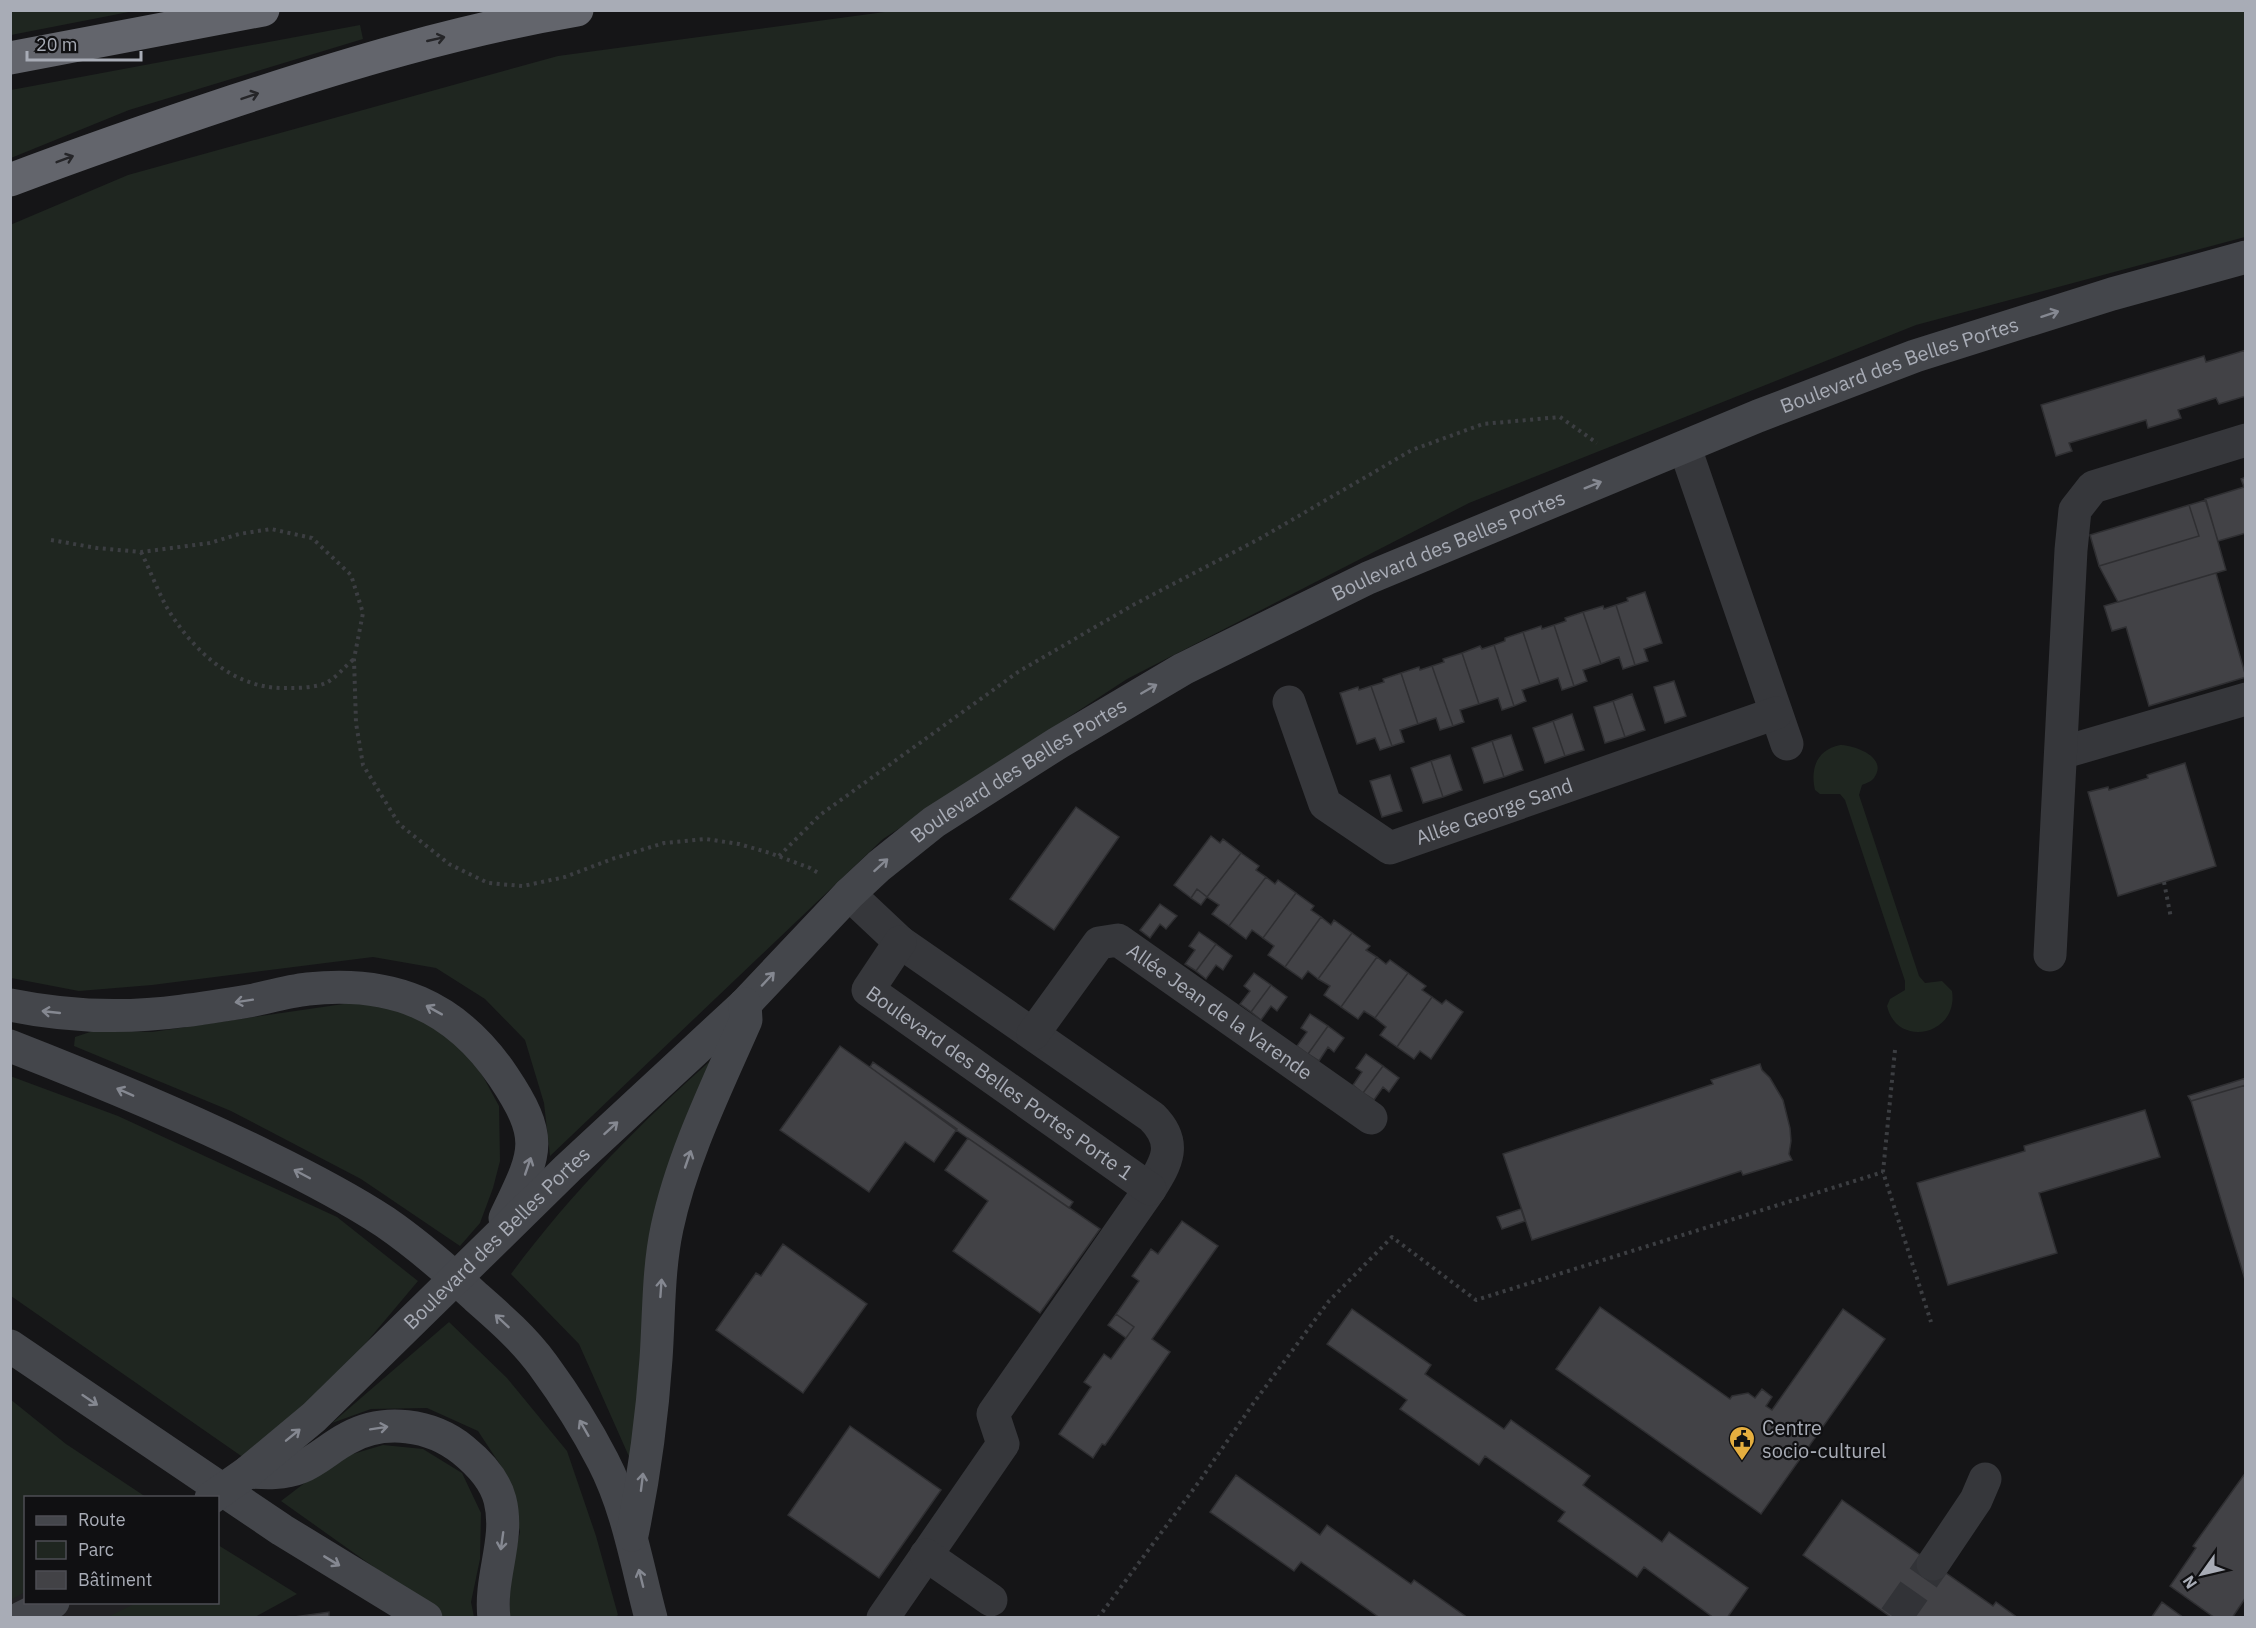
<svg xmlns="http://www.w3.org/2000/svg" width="2256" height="1628" font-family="'IBM Plex Sans',sans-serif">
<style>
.built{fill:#212123}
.green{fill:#1f2620}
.building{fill:#424246;stroke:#2f2f32;stroke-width:1.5}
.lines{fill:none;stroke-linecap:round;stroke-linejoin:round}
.street-tunnel{stroke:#323337;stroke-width:33;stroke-dasharray:33 16;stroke-linecap:butt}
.path{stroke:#3c3e42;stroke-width:4;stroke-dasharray:3 4.5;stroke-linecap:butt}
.street{stroke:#36373b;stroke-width:33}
.secondary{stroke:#44464b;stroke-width:33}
.highway{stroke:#63656c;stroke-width:33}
.oneway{stroke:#252528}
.oneway2{stroke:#858891}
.labels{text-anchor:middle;stroke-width:4.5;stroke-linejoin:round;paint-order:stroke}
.street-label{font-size:20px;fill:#a8acb6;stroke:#101012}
.poi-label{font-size:20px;fill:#a8acb6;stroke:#101012;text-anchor:start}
</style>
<rect width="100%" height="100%" fill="#151517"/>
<!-- built -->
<path class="built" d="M10,1462l16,36v104h192l26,15h-233z"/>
<!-- green -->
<path class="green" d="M10,11l1,-1 123,1 -123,24z
M892,11h1353v226l-329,88 -447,178 -342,176 -244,160 -333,317 -6,-53 -19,-63 -40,-41 -49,-31 -63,-11 -221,28 -73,6 -68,-13 -1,-753 118,-50 430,-119z
M360,25l3,14 -234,71 -118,48v-68z
M1840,745c14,0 49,12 34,33 -3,4 -8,5 -12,7l-3,10 60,181 6,7 17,-2 10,10c7,44 -55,58 -65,15l3,-7 15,-9v-9l-60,-181 -5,-6h-20l-5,-4c-5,-22 2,-40 25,-45z
M364,1001l56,14 47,32 32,59 1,55 -7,27 -13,35 -20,23 -99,-67 -130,-68 -157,-65 1,-9 21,-7 56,2z
M717,1055l-86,406 -52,-117 -68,-70c60,-81 130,-152 206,-219z
M10,1076l108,40 219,101 81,64 -106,126 -65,53 -236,-164z
M449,1322l58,56 60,73 29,85 22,79 -4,3 -105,-1 2,-46 9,-39 -15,-60 -27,-41 -51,-23 -56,1 -39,14z
M10,1399l56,45 80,53 -120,1 -1,94 -14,8z
M383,1445l40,4 39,24 19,40 -1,46 -9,43 3,15h-30l-163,-116 55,-42z
M218,1545l79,49 -42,23h-147l28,-14 82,-1z"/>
<!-- building -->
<path class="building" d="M2246,350v46l-27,8 -3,-6 -38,12 3,8 -33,10 -2,-8 -77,23 3,8 -16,5 -15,-51 163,-49 2,6z
M2246,477v56l-28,8 -13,-42 39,-12 -3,-8z
M2206,500l20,70 -108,32 -19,-36 100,-30 -10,-31z
M2189,505l10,31 -100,30 -9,-31z
M2216,573l30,104 -97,29 -23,-79 -14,4 -8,-25z
M1645,592l17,51 -18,6 4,12 -13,4 -19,-60 12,-4 -1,-3z
M1616,605l19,60 -12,4 -4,-12 -18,7 -18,-52 20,-6 1,3z
M1583,612l18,52 -18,6 4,11 -13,5 -20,-61 12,-4 -1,-3z
M1554,625l20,61 -12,4 -4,-12 -18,6 -17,-52 18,-6 1,3z
M1523,632l17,52 -18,6 4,11 -12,5 -20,-61 11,-4v-3z
M1494,645l20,61 -12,4 -4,-12 -19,6 -17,-51 18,-7 2,3z
M1462,653l17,51 -19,6 4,12 -11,4 -21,-60 12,-4 -1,-3z
M1432,666l21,60 -13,4 -4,-12 -18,6 -17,-51 18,-6 1,3z
M1401,673l17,51 -18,6 4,12 -12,4 -21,-60 13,-4 -1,-3z
M1674,681l12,35 -21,7 -11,-36z
M1371,686l21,60 -12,4 -5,-12 -18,6 -17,-51 18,-6 1,3z
M1632,694l13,36 -20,7 -12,-36z
M1613,701l12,36 -20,6 -11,-36z
M1572,714l12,36 -19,6 -12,-35z
M1553,721l12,35 -20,7 -12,-35z
M1511,735l12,35 -19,7 -12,-36z
M1492,741l12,36 -20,6 -12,-35z
M1450,755l12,35 -19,7 -12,-36z
M1431,761l12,36 -20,6 -12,-35z
M2185,763l31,103 -98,30 -30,-104 20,-5 1,3 39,-12 -1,-3z
M1390,775l12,36 -20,6 -12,-36z
M1076,807l43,30 -65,93 -44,-31z
M1211,836l9,7 3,-4 18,14 -34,44 -10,-8 -6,9 -17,-13z
M1241,853l18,13 -3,4 10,7 -37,49 -17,-12 7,-9 -12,-8z
M1266,877l9,7 3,-4 18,13 -33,45 -11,-8 -6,9 -17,-13z
M1197,889l10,8 -6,8 -10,-7z
M1296,893l18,13 -3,4 10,7 -36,50 -17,-12 6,-9 -11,-8z
M1160,904l17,12 -11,13 -6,-5 -10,14 -10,-8z
M1321,917l10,8 3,-5 18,13 -34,46 -10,-8 -6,8 -17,-12z
M1199,932l17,12 -20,27 -11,-7 10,-14 -6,-4z
M1352,933l18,13 -4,4 11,7 -36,50 -17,-12 6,-9 -12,-7z
M1216,944l16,12 -9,14 -7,-5 -10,14 -10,-8z
M1377,957l9,7 4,-4 18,13 -33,45 -11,-7 -6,8 -17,-12z
M1254,973l17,12 -20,27 -11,-8 10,-13 -6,-5z
M1408,973l18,13 -4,4 10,7 -35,50 -17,-12 6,-8 -11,-9z
M1271,985l16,12 -10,14 -6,-5 -10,14 -10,-8z
M1432,997l10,7 4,-4 17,12 -32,47 -11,-8 -6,8 -17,-12z
M1310,1014l18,12 -20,28 -11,-8 10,-14 -6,-4z
M1328,1026l16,12 -10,14 -6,-5 -9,14 -11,-7z
M840,1046l117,83 -23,33 -29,-20 -36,50 -89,-62z
M1366,1054l17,12 -20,27 -10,-8 9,-13 -6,-4z
M873,1062l200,140 -4,6 -113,-78 -86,-63z
M1760,1064l2,6 8,8 13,22 7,28 1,13 -2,13 3,6 -49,15 -2,-4 -209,69 -29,-86 210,-70 -2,-4z
M1383,1066l16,12 -10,14 -6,-5 -9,13 -11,-7z
M2246,1078v7l-55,16 -3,-5z
M2246,1085v198l-55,-182z
M2145,1110l15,47 -121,36 18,60 -109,32 -31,-102 108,-32 -1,-5z
M968,1138l132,91 -60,84 -87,-62 35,-50 -43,-31z
M1521,1209l4,12 -23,8 -5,-12z
M1182,1221l36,25 -66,93 18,13 -65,93 -3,-1 -9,14 -34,-24 32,-47 -7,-5 20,-28 7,5 23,-32 -18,-13 23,-33 -7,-5 19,-27 7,5z
M783,1244l84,60 -64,89 -87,-63 40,-57 5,3z
M1600,1307l130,92 2,-3 16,-3 7,5 7,-9 10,8 -6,9 6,4 71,-101 42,30 -124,175 -205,-145z
M1352,1309l79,56 -6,9 79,55 7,-9 79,56 -7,9 79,57 7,-10 79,56 -21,30h-13l-70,-51 -7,10 -79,-56 7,-9 -80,-56 -6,9 -79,-56 7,-9 -80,-56z
M1116,1314l18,13 -8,11 -18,-13z
M850,1426l91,64 -62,88 -91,-63z
M2246,1472v125l-14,21h-17l-45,-32 26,-38 -3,-2z
M1236,1475l84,60 7,-10 84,59 3,-4 54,38h-88l-79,-56 -7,9 -84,-59z
M1842,1500l151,106 3,-4 22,16h-126l-89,-63z
M2162,1602l22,16h-33z
M329,1612v6h-42z"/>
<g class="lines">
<!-- street-tunnel -->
<path class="street-tunnel" d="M1895,1618l38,-54"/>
<!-- path -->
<path class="path" d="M51,540l46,8 44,4 69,-9 29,-9 32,-5 41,9 39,37 12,38 -9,46 2,64 7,42 36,59 50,40 39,19 35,3 42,-9 47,-18 52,-16 42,-4 33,5 31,9 40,15 10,6
M141,552c9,18 16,37 25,54 25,43 67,83 119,82 13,0 29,0 41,-5 10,-5 19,-17 28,-24
M779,856l41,-41 198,-143 115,-67 126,-66 153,-89 71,-26 77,-7 37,26
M2164,882l7,36
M1895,1050l-12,122 48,150
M1098,1618l103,-139 54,-78 74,-100 63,-64 84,63 407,-128"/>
<!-- street -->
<g class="street">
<path d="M1685,448l102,296"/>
<path id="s1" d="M1289,702l36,102 65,44 386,-135"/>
<path d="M2061,753l185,-54"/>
<path d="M849,894l51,48 252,175c26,26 15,45 -2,72l-157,225 10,30 -120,174"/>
<path id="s2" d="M900,942l-32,48 282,199"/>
<path d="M2050,955l21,-405 4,-40 18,-23 153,-47"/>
<path id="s3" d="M1033,1034l66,-91 19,-3 253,178"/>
<path d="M926,1555l65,45"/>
<path d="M1933,1564l43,-64 9,-21"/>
</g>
<!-- secondary -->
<g class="secondary">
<path d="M10,1005c59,12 113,14 172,6 24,-3 48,-7 72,-11 18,-4 36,-9 54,-11 84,-9 147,16 195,87 43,64 33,77 2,142"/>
<path d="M10,1046c87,34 172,69 255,110 41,20 82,41 120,66 32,22 62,48 91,75 24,21 48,42 67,68 22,30 43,63 60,96 25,48 34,105 48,157"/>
<path d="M10,1346l272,184 144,88"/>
<path d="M248,1472c18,1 36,2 53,-5 17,-7 31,-21 47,-29 36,-20 83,-14 115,12 16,13 32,30 37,50 10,40 -11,77 -6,118"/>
<path id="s4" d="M211,1498l37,-26 66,-55 254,-249 177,-164 104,-110 30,-28 55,-44 124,-79 125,-74 185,-91 390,-162 157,-60 197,-62 134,-37"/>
<path d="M632,1535c12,-58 20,-118 24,-176 3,-43 2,-89 11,-131 15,-71 50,-142 79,-208l-1,-16"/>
<path d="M21,1618l32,-16"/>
</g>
<!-- highway -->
<path class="highway" d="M10,58l253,-48
M10,180c74,-28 149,-54 224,-79 113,-37 225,-71 343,-91"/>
</g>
<!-- one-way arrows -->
<defs><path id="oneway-shaft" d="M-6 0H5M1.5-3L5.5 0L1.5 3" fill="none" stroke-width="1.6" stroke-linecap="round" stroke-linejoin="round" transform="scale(1.5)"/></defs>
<g class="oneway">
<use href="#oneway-shaft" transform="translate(436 39) rotate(-13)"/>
<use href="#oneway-shaft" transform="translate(250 96) rotate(-19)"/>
<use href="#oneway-shaft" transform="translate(65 159) rotate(-21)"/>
</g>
<g class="oneway2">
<use href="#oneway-shaft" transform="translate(2050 314) rotate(-18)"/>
<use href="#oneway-shaft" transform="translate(1593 485) rotate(-22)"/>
<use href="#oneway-shaft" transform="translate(1149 689) rotate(-30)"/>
<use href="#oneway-shaft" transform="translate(881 865) rotate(-42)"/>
<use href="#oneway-shaft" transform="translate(768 979) rotate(-47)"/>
<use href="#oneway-shaft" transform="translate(244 1001) rotate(171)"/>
<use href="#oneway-shaft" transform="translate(434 1010) rotate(-151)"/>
<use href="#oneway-shaft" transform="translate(51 1012) rotate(-174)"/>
<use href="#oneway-shaft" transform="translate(125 1092) rotate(-156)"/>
<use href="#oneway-shaft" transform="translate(611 1128) rotate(-42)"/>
<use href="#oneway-shaft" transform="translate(688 1159) rotate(-71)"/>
<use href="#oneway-shaft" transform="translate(528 1166) rotate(-71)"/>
<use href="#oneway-shaft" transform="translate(302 1174) rotate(-152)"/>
<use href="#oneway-shaft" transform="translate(661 1288) rotate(-86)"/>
<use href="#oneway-shaft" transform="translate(502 1321) rotate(-137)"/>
<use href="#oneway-shaft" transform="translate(90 1400) rotate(34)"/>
<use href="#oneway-shaft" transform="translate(379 1428) rotate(-9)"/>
<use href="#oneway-shaft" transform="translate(584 1428) rotate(-120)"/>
<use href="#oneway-shaft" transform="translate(293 1435) rotate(-39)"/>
<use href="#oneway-shaft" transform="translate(642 1482) rotate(-83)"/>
<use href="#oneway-shaft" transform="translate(502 1541) rotate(98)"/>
<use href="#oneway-shaft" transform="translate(332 1561) rotate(31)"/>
<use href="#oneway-shaft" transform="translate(641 1578) rotate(-104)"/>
</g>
<!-- icons -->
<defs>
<symbol id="civic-pin" viewBox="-11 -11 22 30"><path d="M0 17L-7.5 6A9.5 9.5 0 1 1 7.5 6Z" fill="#e5ae3f" stroke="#101012"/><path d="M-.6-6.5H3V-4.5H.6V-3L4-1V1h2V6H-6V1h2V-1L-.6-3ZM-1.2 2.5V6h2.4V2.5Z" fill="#111"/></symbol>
</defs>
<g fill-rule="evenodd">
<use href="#civic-pin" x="1727" y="1424" width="30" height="40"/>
</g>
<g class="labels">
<!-- street labels -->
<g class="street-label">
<text dy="7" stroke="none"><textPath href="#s4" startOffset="2062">Boulevard des Belles Portes</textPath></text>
<text dy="7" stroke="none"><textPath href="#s4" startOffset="1576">Boulevard des Belles Portes</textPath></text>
<text dy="7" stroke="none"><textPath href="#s4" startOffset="1090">Boulevard des Belles Portes</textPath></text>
<text dy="7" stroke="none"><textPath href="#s1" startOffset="297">Allée George Sand</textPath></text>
<text dy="7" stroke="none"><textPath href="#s3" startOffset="256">Allée Jean de la Varende</textPath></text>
<text dy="7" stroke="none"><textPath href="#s2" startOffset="219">Boulevard des Belles Portes Porte 1</textPath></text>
<text dy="7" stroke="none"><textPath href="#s4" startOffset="387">Boulevard des Belles Portes</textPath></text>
</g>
<!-- poi labels -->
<g class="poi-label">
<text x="1762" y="1435">Centre<tspan x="1762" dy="23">socio-culturel</tspan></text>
</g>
</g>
<!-- border -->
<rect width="2256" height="1628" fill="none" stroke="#a8acb6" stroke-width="24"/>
<!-- legend -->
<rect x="24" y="1496" width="195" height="108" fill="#101012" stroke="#4d4e54" stroke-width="1.5"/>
<rect x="36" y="1516" width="30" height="9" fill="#44464b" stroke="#4d4e54" stroke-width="1.5"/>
<text x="78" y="1526" font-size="18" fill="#a8acb6">Route</text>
<rect x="36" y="1541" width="30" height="18" fill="#1f2620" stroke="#4d4e54" stroke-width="1.5"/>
<text x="78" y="1556" font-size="18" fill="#a8acb6">Parc</text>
<rect x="36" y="1571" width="30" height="18" fill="#424246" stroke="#4d4e54" stroke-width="1.5"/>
<text x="78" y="1586" font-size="18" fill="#a8acb6">Bâtiment</text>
<!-- north arrow -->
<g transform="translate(2202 1574) rotate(236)" stroke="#101012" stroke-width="4.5" paint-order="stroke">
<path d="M0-4.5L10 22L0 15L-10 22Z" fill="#a8acb6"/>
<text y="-9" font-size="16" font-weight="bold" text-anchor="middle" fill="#a8acb6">N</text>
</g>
<!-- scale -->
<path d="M27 51v9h114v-9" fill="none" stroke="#a8acb6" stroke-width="3"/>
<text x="36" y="51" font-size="18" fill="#a8acb6" stroke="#101012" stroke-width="4.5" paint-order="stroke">20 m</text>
</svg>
